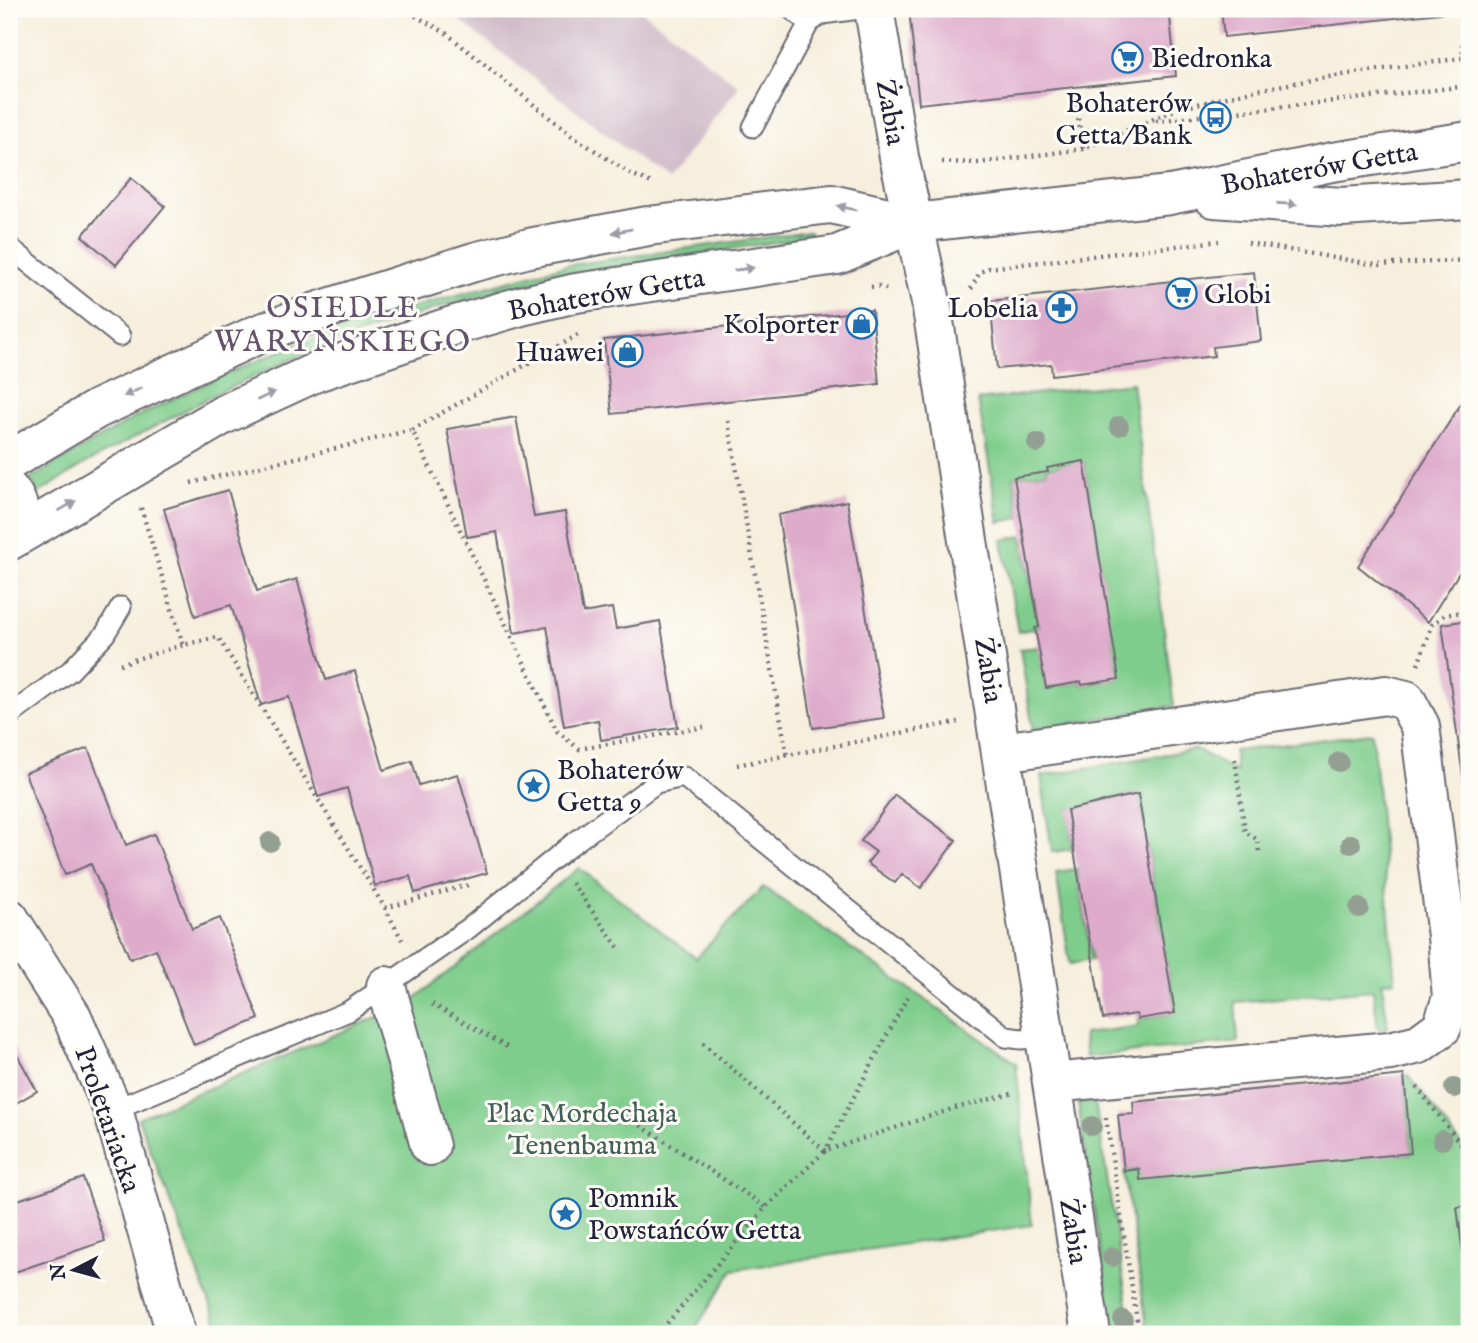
<svg xmlns="http://www.w3.org/2000/svg" width="1478" height="1343" font-family="'IM FELL English',serif">
<style>
.industrial{fill:#d1bdca}
.green{fill:#7fcd8c;stroke:#507864;stroke-width:2}
.building{fill:#deabcb}
.lines{fill:none;stroke-linecap:round;stroke-linejoin:round}
.lane-casing{stroke:#6c6a74;stroke-width:23}
.street-casing{stroke:#6c6a74;stroke-width:42}
.secondary-casing{stroke:#6c6a74;stroke-width:42}
.path{stroke:#6c6a74;stroke-width:4.5;stroke-dasharray:2 5;stroke-linecap:butt}
.lane{stroke:#fff;stroke-width:19}
.street{stroke:#fff;stroke-width:38}
.secondary{stroke:#fff;stroke-width:38}
.tree{fill:#949f93}
.oneway{fill:#9c9ca7}
.labels{text-anchor:middle;stroke-width:6;stroke-linejoin:round;paint-order:stroke}
.poi-label{font-size:28px;fill:#22223b;stroke:#fdfcf7;text-anchor:start}
.street-label{font-size:28px;fill:#22223b;stroke:#fdfcf7}
.park-label{font-size:28px;fill:#435e57;stroke:#fdfcf7}
.neighbourhood-label{font-size:30px;letter-spacing:2px;fill:#64526d;stroke:#fdfcf7}
</style>
<rect width="100%" height="100%" fill="#fdfcf7"/>
<filter id="ink" filterUnits="userSpaceOnUse"><feTurbulence type="fractalNoise" baseFrequency=".0143" numOctaves="2"/><feDisplacementMap in="SourceGraphic" scale="14" xChannelSelector="R" yChannelSelector="G"/><feConvolveMatrix kernelMatrix="1 2 1 2 8 2 1 2 1" color-interpolation-filters="sRGB"/></filter>
<filter id="wash" filterUnits="userSpaceOnUse"><feTurbulence type="fractalNoise" baseFrequency=".00686" numOctaves="4" result="noise"/><feDisplacementMap in="SourceGraphic" scale="28" xChannelSelector="R" yChannelSelector="G"/><feGaussianBlur stdDeviation="1.57" result="paint"/><feColorMatrix in="noise" values="0 0 0 0 0 0 0 0 0 0 0 0 0 0 0 0 0 1.4 0 .05"/><feComposite in="paint" operator="in"/></filter>
<g filter="url(#wash)">
<rect width="100%" height="100%" fill="#f6efdd"/>
<!-- industrial -->
<path class="industrial" d="M445,9h194l100,77 -72,95z"/>
<!-- green -->
<path class="green" d="M810,231v6l-246,37 -118,31 -80,27 -73,27 -77,35 -130,69 -50,32 -1,-10 -7,-5 106,-62 76,-37 80,-34 73,-26 200,-55z
M1132,383l42,323 -141,24 -13,-81 19,-2 7,41 35,-6 1,3 36,-6 -34,-217 -37,6 1,4 -34,5 6,41 -21,4 -21,-122z
M1022,536l17,91 -21,5 -16,-92z
M1372,733l23,248 -13,1 6,46 -10,1 -5,-39 -138,12 3,40 -152,15 -3,-23 55,-8v-7l37,-6 -37,-219 -37,7v3l-33,6 5,39 -21,3 -11,-76 155,-27 40,23 -2,-21z
M579,868l117,90 67,-71 253,176 16,162 -299,45 -41,64h-470l-84,-216 270,-114z
M1077,869l15,91 -22,4 -14,-92z
M1404,1075h4l61,80v179h-28l-2,-7 -221,7h-70l-24,-163 287,-18z
M1095,1102l37,232h-19l-35,-231z"/>
<g id="blocks">
<!-- building -->
<path class="building" d="M909,9h260l7,67 -257,28z
M1221,9h228l1,3 -226,25z
M131,178l34,28 -49,59 -34,-29z
M1254,272l7,69 -48,6 1,9 -162,19 -1,-11 -54,5 -7,-68z
M872,310l7,74 -267,30 -8,-74z
M1469,391v166l-41,65 -70,-56z
M516,417l18,100 31,-5 18,101 29,-5 4,21 44,-8 18,106 -77,13 -3,-20 -34,6 -17,-99 -33,6 -17,-101 -30,5 -20,-108z
M1084,461l35,218 -37,6 -1,-3 -35,6 -11,-60 4,-1 -25,-150 34,-5 -1,-4z
M228,490l29,101 40,-12 29,101 29,-9 29,99 28,-9 7,24 39,-11 29,99 -72,20 -5,-17 -35,10 -28,-98 -29,9 -29,-100 -28,8 -30,-100 -36,11 -31,-107z
M847,501l37,217 -71,10 -35,-213z
M1469,620v193h-1l-26,-189z
M88,748l38,97 28,-11 38,95 28,-11 39,101 -65,26 -38,-96 -26,10 -39,-95 -26,11 -40,-102z
M1138,794l37,219 -37,6 -2,-5 -33,5 -36,-209z
M895,795l61,45 -35,48 -19,-14 -7,9 -28,-20 9,-11 -15,-11z
M9,1040l28,51 -28,16z
M1404,1075l7,78 -271,27 -1,-11 -15,2 -6,-56 16,-1 -1,-12z
M83,1178l22,63 -96,33v-71z
M1469,1205v64h-4l-8,-62z
M1440,1327l1,7h-156v-2z"/>
</g>
</g>
<g filter="url(#ink)">
<use href="#blocks" fill-opacity="0" stroke="#6c6a74" stroke-width="2"/>
<g class="lines">
<defs>
<path id="lane" d="M791,9l18,14
M753,127l56,-104 13,-9 37,-5
M9,247l111,89
M9,716l61,-45 35,-37 16,-27
M113,1110l236,-99 120,-83 102,-83 85,-62 28,-6 322,260 15,2 24,-2"/>
<path id="street" d="M874,9l25,148 32,145 160,1032
M1003,752l383,-57 20,5 14,26 27,210 5,62 -10,29 -23,17 -29,7 -338,32
M9,918l63,99 41,93 63,224
M386,986l44,160"/>
<path id="secondary" d="M1214,198l128,9 127,-8
M9,461l88,-52 157,-73 62,-24 158,-50 55,-14 119,-22 183,-22 83,19
M9,490c13,15 14,35 0,50
M9,541l214,-126 93,-43 133,-45 72,-21 55,-13 261,-38 77,-32 256,-28 162,-33 137,-21"/>
</defs>
<!-- lane casing -->
<use href="#lane" class="lane-casing"/>
<!-- street casing -->
<use href="#street" class="street-casing"/>
<!-- secondary casing -->
<use href="#secondary" class="secondary-casing"/>
<!-- path -->
<path class="path" d="M403,9l43,24 125,102 60,39 23,10
M1469,40l-7,5 1,13 6,8
M1076,105l7,44
M1156,121l313,-35
M942,162l37,1 104,-14 94,-40 79,-19 72,-13 141,-20
M1248,243l129,22 92,-5
M871,287l7,-1 11,4
M971,289l9,-17 9,-4 230,-27
M578,335l-166,95 145,301 22,18 125,-22
M728,421l59,334
M191,483l221,-53
M141,508l42,137 35,-8 167,271 17,32
M120,664l63,-19
M1418,665l14,-40 13,-10 24,-4
M1235,759l10,73 13,8 1,12
M737,765l221,-43
M572,883l46,64
M385,908l87,-24
M432,1004l75,43
M703,1043l122,108 83,-155
M1417,1087l52,68
M623,1114l143,93
M1106,1118l33,216
M658,1334l108,-127 59,-56 130,-43 60,-15"/>
<!-- lane -->
<use href="#lane" class="lane"/>
<!-- street -->
<use href="#street" class="street"/>
<!-- secondary -->
<use href="#secondary" class="secondary"/>
</g>
<!-- trees -->
<g class="tree">
<circle cx="1119" cy="426" r="10"/>
<circle cx="1037" cy="443" r="10"/>
<circle cx="1339" cy="762" r="10"/>
<circle cx="270" cy="842" r="10"/>
<circle cx="1351" cy="844" r="10"/>
<circle cx="1359" cy="908" r="10"/>
<circle cx="1454" cy="1088" r="10"/>
<circle cx="1092" cy="1126" r="10"/>
<circle cx="1442" cy="1140" r="10"/>
<circle cx="1112" cy="1257" r="10"/>
<circle cx="1123" cy="1320" r="10"/>
</g>
<!-- one-way arrows -->
<defs><path id="oneway-solid" d="M-6-.8H1V-3.2L6.5 0L1 3.2V.8H-6Z" transform="scale(1.75)"/></defs>
<g class="oneway">
<use href="#oneway-solid" transform="translate(1287 204) rotate(4)"/>
<use href="#oneway-solid" transform="translate(847 208) rotate(-167)"/>
<use href="#oneway-solid" transform="translate(622 231) rotate(169)"/>
<use href="#oneway-solid" transform="translate(744 269) rotate(-8)"/>
<use href="#oneway-solid" transform="translate(133 392) rotate(155)"/>
<use href="#oneway-solid" transform="translate(266 396) rotate(-25)"/>
<use href="#oneway-solid" transform="translate(67 506) rotate(-31)"/>
</g>
</g>
<!-- icons -->
<defs>
<symbol id="supermarket-ring" viewBox="-11 -11 22 22"><circle r="9.5" fill="#fdfcf7" stroke="#1f6fb2" stroke-width="1.5"/><path d="M-6-5.5h2.5l.6 2H6L4.5 2H-2.5L-4.4-4H-6ZM-1.5 3.2a1.3 1.3 0 1 0 .1 0ZM3 3.2a1.3 1.3 0 1 0 .1 0Z" fill="#1f6fb2"/></symbol>
<symbol id="bus-ring" viewBox="-11 -11 22 22"><circle r="9.5" fill="#fdfcf7" stroke="#1f6fb2" stroke-width="1.5"/><path d="M-5-6H5V4H4V6H2V4H-2V6H-4V4H-5ZM-3.5-4V0h7V-4ZM-3.5 1.2v1.5H-2V1.2ZM2 1.2v1.5H3.5V1.2Z" fill="#1f6fb2"/></symbol>
<symbol id="pharmacy-ring" viewBox="-11 -11 22 22"><circle r="9.5" fill="#fdfcf7" stroke="#1f6fb2" stroke-width="1.5"/><path d="M-2-6h4v4h4v4h-4v4h-4v-4h-4v-4h4Z" fill="#1f6fb2"/></symbol>
<symbol id="shop-ring" viewBox="-11 -11 22 22"><circle r="9.5" fill="#fdfcf7" stroke="#1f6fb2" stroke-width="1.5"/><path d="M-5-2.5h2.3a2.7 3.5 0 0 1 5.4 0H5L5.5 6h-11ZM-1.5-2.5h3a1.5 2.3 0 0 0-3 0Z" fill="#1f6fb2"/></symbol>
<symbol id="sight-ring" viewBox="-11 -11 22 22"><circle r="9.5" fill="#fdfcf7" stroke="#1f6fb2" stroke-width="1.5"/><path d="M0-6L1.8-2.2L6-1.7L2.9 1.2L3.7 5.4L0 3.3L-3.7 5.4L-2.9 1.2L-6-1.7L-1.8-2.2Z" fill="#1f6fb2"/></symbol>
</defs>
<g fill-rule="evenodd">
<use href="#supermarket-ring" x="1110" y="40" width="35" height="35"/>
<use href="#bus-ring" x="1198" y="100" width="35" height="35"/>
<use href="#supermarket-ring" x="1164" y="276" width="35" height="35"/>
<use href="#pharmacy-ring" x="1044" y="290" width="35" height="35"/>
<use href="#shop-ring" x="844" y="306" width="35" height="35"/>
<use href="#shop-ring" x="610" y="334" width="35" height="35"/>
<use href="#sight-ring" x="516" y="768" width="35" height="35"/>
<use href="#sight-ring" x="548" y="1196" width="35" height="35"/>
</g>
<g class="labels">
<!-- poi labels -->
<g class="poi-label">
<text x="1151" y="67">Biedronka</text>
<text x="1192" y="112" text-anchor="end">Bohaterów<tspan x="1192" dy="32">Getta/Bank</tspan></text>
<text x="1204" y="303">Globi</text>
<text x="1038" y="317" text-anchor="end">Lobelia</text>
<text x="839" y="333" text-anchor="end">Kolporter</text>
<text x="604" y="361" text-anchor="end">Huawei</text>
<text x="557" y="779">Bohaterów<tspan x="557" dy="32">Getta 9</tspan></text>
<text x="588" y="1207">Pomnik<tspan x="588" dy="32">Powstańców Getta</tspan></text>
</g>
<!-- street labels -->
<g class="street-label">
<text transform="translate(892 112) rotate(80)" y="10">Żabia</text>
<text transform="translate(1319 167) rotate(-10)" y="10">Bohaterów Getta</text>
<text transform="translate(606 293) rotate(-10)" y="10">Bohaterów Getta</text>
<text transform="translate(990 670) rotate(81)" y="10">Żabia</text>
<text transform="translate(109 1119) rotate(71)" y="10">Proletariacka</text>
<text transform="translate(1075 1231) rotate(81)" y="10">Żabia</text>
</g>
<!-- park labels -->
<g class="park-label">
<text x="582" y="1122">Plac Mordechaja<tspan x="582" dy="32">Tenenbauma</tspan></text>
</g>
<!-- neighbourhood labels -->
<g class="neighbourhood-label">
<text x="343" y="317">OSIEDLE<tspan x="343" dy="34">WARYŃSKIEGO</tspan></text>
</g>
</g>
<!-- margin -->
<rect width="1478" height="1343" fill="none" stroke="#fdfcf7" stroke-width="35"/>
<!-- north arrow -->
<g transform="translate(74 1270) rotate(264)" stroke="#fdfcf7" stroke-width="5" paint-order="stroke">
<path d="M0-5L12 26L0 18L-12 26Z" fill="#22223b"/>
<text y="-10" font-size="19" font-weight="bold" text-anchor="middle" fill="#22223b">N</text>
</g>
</svg>
